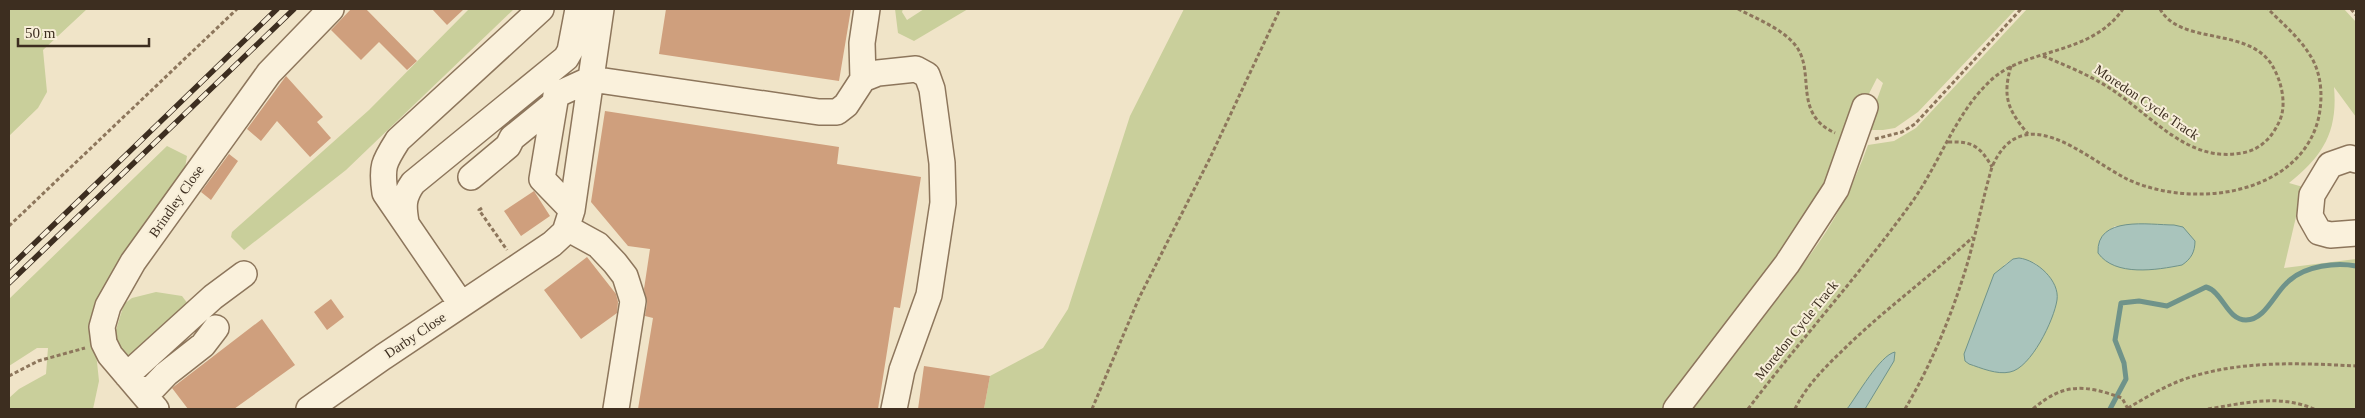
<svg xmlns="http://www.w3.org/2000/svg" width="2365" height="418" font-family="Georgia,serif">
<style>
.green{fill:#c9cf9b;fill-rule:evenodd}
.water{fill:#a9c4bc;stroke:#6f938a}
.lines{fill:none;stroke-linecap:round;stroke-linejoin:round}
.stream{stroke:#6f938a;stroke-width:5}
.building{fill:#cf9f7d}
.minor-casing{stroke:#8d765c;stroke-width:28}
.path{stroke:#8d765c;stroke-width:3;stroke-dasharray:4 2.5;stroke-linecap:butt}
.minor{stroke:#faf1dc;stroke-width:25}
.rail-casing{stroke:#3d2e20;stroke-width:5.5}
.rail{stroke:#f7eed8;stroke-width:4;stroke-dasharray:11;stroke-linecap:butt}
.labels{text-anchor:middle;stroke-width:4;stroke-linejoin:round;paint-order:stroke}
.street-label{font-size:14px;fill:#3d2e20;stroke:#f7eed8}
</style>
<rect width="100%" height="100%" fill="#f0e4c8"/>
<!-- green -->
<path class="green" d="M9,9h78l-44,41 4,42 -9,16 -29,28z
M469,9h45l-168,161 -102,80 -13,-13 1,-5 137,-122z
M895,9h8l-1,3 5,8 17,-11h44l-54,32 -16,-8z
M1184,9h832l-98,103 -23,16 -12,2h-17l17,-47 -6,-5 -23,45 -69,162c38,-41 64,-87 83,-140l26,-4 22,-13 111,-119h317l12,13v95l-22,-30c4,45 -11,69 -45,96l14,4 -19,81 72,-9v150h-1372l6,-33 53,-28 25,-39 62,-193zM2174,225l8,40 -40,4 -38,-35 11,-8zM2019,258l16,5 19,22 -5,39 -21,35 -24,-94 9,-6z
M167,146l20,10 -2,12 -92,156 6,57 -6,28h-84v-11l10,-9 27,-15 2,-26h-11l-28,18v-67z
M156,292l26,4 6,8 -59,53 -9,-6 -5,-18 9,-29 8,-6z"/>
<!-- water -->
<path class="water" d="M2174,225l9,2 12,14c0,11 -4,18 -13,24 -25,5 -67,12 -84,-12 -2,-38 51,-28 76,-28z
M2019,258c18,2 41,23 38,42 -3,20 -26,68 -47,72 -13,3 -29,-4 -41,-8l-4,-3 -1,-7 30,-80 19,-15z
M1895,352l-1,9 -29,48h-18c10,-13 33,-54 48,-57z"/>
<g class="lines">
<!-- stream -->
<path class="stream" d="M2110,409l16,-30 -2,-16 -9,-23 6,-37 18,-2 28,5 39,-19c17,5 21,33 40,33 20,0 29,-29 44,-40 16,-14 46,-18 66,-14"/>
</g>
<!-- building -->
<path class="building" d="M351,9h15l51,52 -10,9 -28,-28 -18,18 -30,-30z
M432,9h32l-17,16z
M666,9h185l-12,72 -180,-27z
M286,76l37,41 -6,5 14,16 -21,19 -33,-36 -16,20 -14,-12z
M605,111l234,36 -2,17 84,13 -21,131 -6,-1 -16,102h-240l15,-91 -8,-2 2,-13 -3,-14 6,-40 -22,-3 -37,-44z
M229,154l9,7 -27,39 -10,-8z
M534,191l16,25 -29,20 -17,-25z
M587,257l29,37 2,8 -1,11 -36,26 -37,-49z
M331,299l13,18 -17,13 -13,-18z
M262,319l33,46 -61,44h-46l-16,-21z
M924,366l66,10 -6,33h-66z"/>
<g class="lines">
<defs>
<path id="minor" d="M863,79l-1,-36 5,-34
M2356,160l-6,-2 -20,7 -18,30 -2,21 9,16 11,3 26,-2
M471,177l37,-31 4,-8 42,-34
M572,210l-30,-31 14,-84 35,-16 228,33h18l9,-7 17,-26 15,-6 38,-4 11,6 5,14 10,74 1,40 -14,92 -27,75 -8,39
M406,222c-3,-16 -3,-25 7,-39l153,-125 4,-7 8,-42
M567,228l31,17 17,18 10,13 8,25 -17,108
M461,304l-76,-111c-4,-27 -1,-31 13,-53l143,-131
M127,375l86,-78 31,-23
M145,396l21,-22 37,-29 13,-17
M156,409l-46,-54 -6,-12 -2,-16 6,-21 25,-44 136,-189 62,-64
M309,409l74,-52 169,-113 13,-12 7,-22 29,-201
M1676,409l111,-145 49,-75 29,-82"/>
</defs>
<!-- minor casing -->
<use href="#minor" class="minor-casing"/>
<!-- path -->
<path class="path" d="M1738,9c19,10 45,20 58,37 20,27 -4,67 39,87
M2351,9l5,6
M2043,56c24,10 49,20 71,35 40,27 75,72 128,62 19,-3 31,-17 38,-33 7,-17 1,-40 -8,-55 -25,-39 -91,-19 -112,-56
M2011,66c-9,31 -3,44 17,68
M1875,139l27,-7 13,-8 106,-115
M1948,142c24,-1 32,4 44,25
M482,208l-3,2 28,40
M9,226l228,-217
M9,376l29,-15 47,-13
M2128,408c17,-10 35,-21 54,-28 55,-20 117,-17 174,-14
M1092,409l47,-111 71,-140 70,-149
M1748,409c53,-70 113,-136 164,-207 27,-38 42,-85 75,-118 36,-38 102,-26 136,-75
M1795,409c10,-21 28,-40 45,-56 42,-42 90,-76 133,-116
M1905,409c26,-44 46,-92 61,-141 10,-33 16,-67 26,-101 30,-69 91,-11 133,11 24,12 54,17 81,16 50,-2 102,-26 113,-78 3,-16 3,-33 -3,-49 -9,-23 -31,-41 -48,-58
M2033,409c31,-27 53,-24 89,-11l6,11
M2208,409c37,-6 71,-15 106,0"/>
<!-- minor -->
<use href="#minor" class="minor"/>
<defs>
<path id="rail" d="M9,268l268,-259
M9,283l285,-274"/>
</defs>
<!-- rail casing -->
<use href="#rail" class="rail-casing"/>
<!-- rail -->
<use href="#rail" class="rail"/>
</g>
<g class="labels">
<!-- street labels -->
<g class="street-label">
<text transform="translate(2147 102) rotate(34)" y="5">Moredon Cycle Track</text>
<text transform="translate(176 201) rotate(-55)" y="5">Brindley Close</text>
<text transform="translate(1796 330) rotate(-51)" y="5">Moredon Cycle Track</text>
<text transform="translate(415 335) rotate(-34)" y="5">Darby Close</text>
</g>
</g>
<!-- border -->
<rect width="2365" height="418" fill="none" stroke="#3d2e20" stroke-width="20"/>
<!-- scale -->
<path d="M18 38v8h131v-8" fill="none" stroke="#3d2e20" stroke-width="2.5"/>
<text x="25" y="38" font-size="15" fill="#3d2e20" stroke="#f7eed8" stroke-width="4" paint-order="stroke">50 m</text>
</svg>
